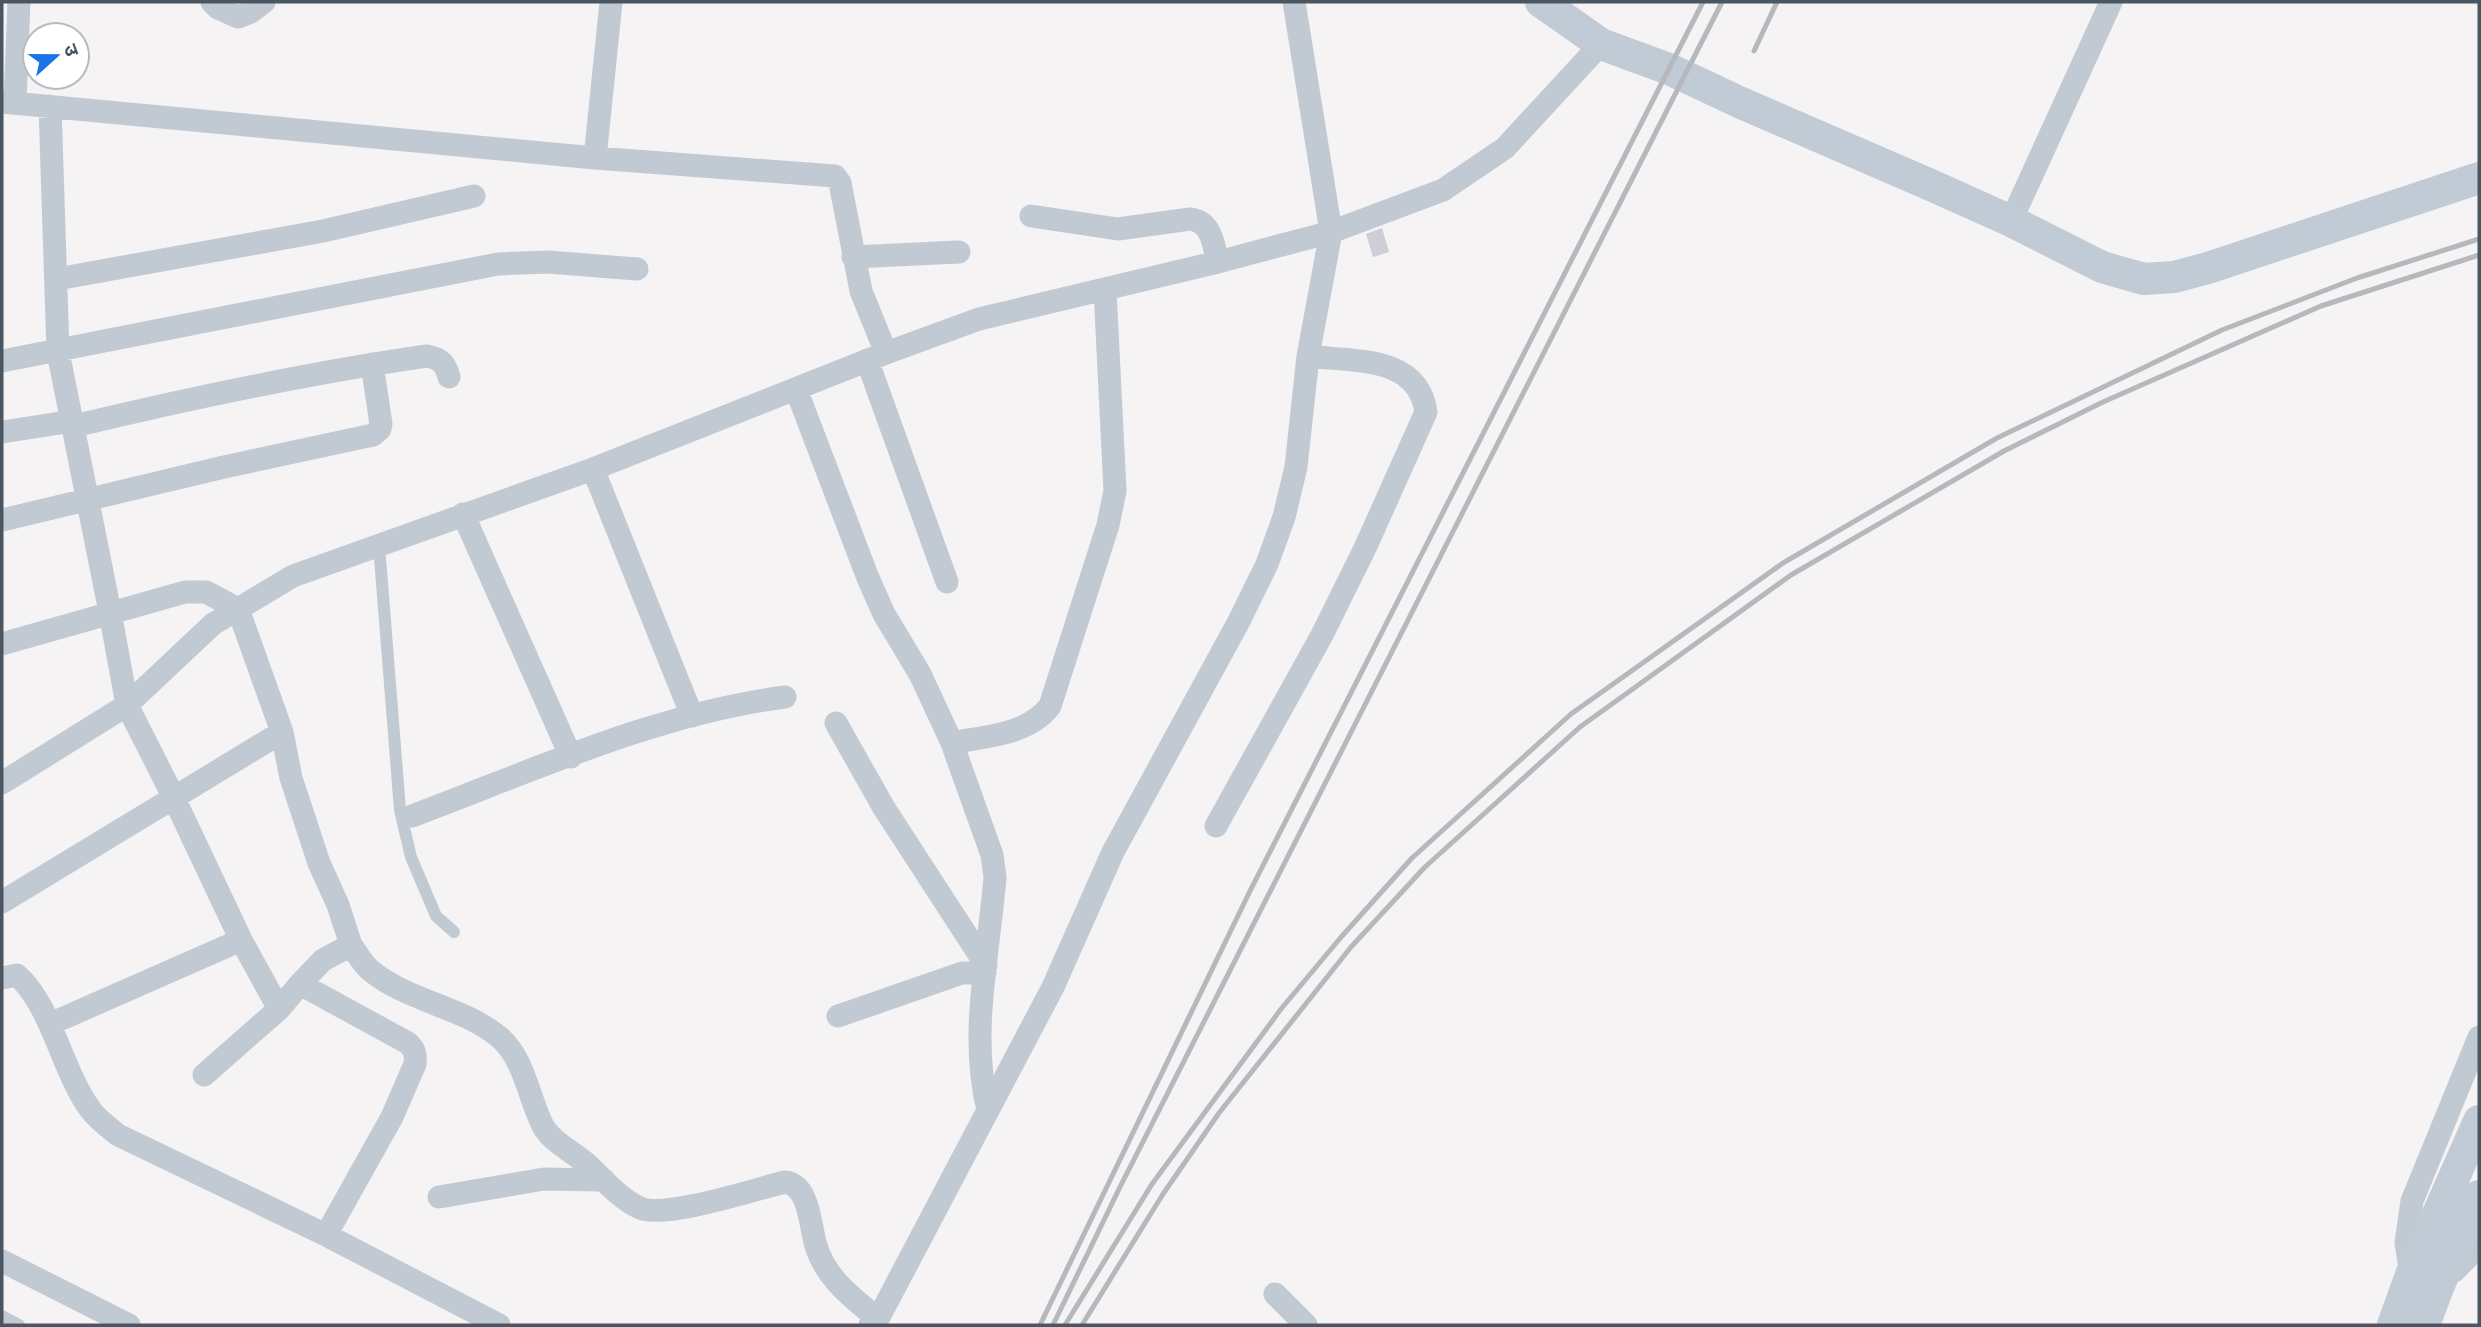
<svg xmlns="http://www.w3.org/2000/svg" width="2481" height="1327" font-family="Manrope,'Noto Sans Devanagari',sans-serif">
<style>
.building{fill:#cdcfd5}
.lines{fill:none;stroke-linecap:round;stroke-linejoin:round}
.lane{stroke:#c1cad2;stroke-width:12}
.street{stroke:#c1cad2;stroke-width:23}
.secondary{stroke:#c1cbd6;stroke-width:32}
.rail{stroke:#b5b8bd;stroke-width:5}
</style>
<rect width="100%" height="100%" fill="#f5f3f3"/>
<!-- building -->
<path class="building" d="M1382,228l7,24 -16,5 -7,-23z"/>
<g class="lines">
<!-- lane -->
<path class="lane" d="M379,545l21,265 11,47 25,59 18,16
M2,1316l17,9"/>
<!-- street -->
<path class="street" d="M212,2l6,6 20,9 13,-5 13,-10
M2,102l593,56 240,18 5,7 21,108 25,62
M15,102l4,-100
M50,106l8,246 52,260 17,93 46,91 68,144 38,69 21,-25 108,59c7,7 8,11 7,21l-23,53 -66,118
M595,158l16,-156
M1031,216l87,13 72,-10c22,3 23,24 28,43
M2011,221l100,-219
M853,257l106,-5
M57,279l266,-48 151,-35
M867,360l80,222
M2,361l496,-97 50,-2 89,7
M796,389l72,189 16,36 36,60 32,69
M74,426c117,-28 234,-53 353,-70 14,3 18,7 22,21
M2,432l71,-11
M593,469l99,247
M463,514l108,243
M2,520l222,-53 149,-32 7,-6 1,-5 -9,-60
M2,644l183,-52h21l32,17 44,123 9,46 28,85 19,42 13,40 -28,15 -23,24
M836,723l48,85 102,157
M2,783l125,-78 86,-81 80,-48 300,-107 293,-116 93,-34 239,-57 113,-30 112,-42 62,-42 96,-104
M412,816c120,-45 246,-103 373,-119
M1216,826l106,-191 44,-89 60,-134c-8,-57 -73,-50 -118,-56
M2,902l280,-170
M351,945c6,8 11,18 19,25 37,31 90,36 128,66 27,22 30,61 45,90 9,16 30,26 44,38 16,15 33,35 53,44 25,11 116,-19 145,-26 25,3 25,45 31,64 10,33 37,52 62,73
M2,978l15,-3c35,31 45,96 73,134 7,10 18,18 28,26l208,100 173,90
M838,1016l124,-43h23
M50,1024l191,-84
M204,1075l75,-66
M988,1110c-19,-76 1,-156 7,-233l-3,-22 -40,-112c34,-7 76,-8 98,-37l58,-181 7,-34 -10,-201
M439,1197l105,-18 60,1
M2,1261l127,64
M2454,1271l13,-13 12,-22
M2411,1275l-5,-32 6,-42 67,-164
M1275,1294l31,31
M870,1325l8,-6 175,-332 60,-135 125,-229 29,-59 17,-47 12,-50 12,-111 23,-124 -37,-230"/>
<!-- secondary -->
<path class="secondary" d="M1541,2l60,42 68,25 70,33 194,84 78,35 91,46 42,12 30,-2 34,-9 271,-90
M2393,1325l18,-50 68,-154
M2424,1325l15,-40 40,-89"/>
<!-- rail -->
<path class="rail" d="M1754,51l23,-49
M1040,1325l209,-432 454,-891
M1053,1325l68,-140 601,-1183
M1065,1325l87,-141 129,-175 61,-73 70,-78 159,-144 212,-151 214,-125 225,-108 135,-52 122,-39
M1082,1325l81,-131 56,-81 132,-166 74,-80 155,-140 211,-152 213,-124 99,-49 218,-96 158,-51"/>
</g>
<!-- border -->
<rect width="2481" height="1327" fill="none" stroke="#4a5661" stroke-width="7"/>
<!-- north arrow -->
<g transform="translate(56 56) rotate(69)"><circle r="33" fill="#ffffff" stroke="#b7bbc0" stroke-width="2"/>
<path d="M0-5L12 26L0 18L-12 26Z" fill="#1a73e8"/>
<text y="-10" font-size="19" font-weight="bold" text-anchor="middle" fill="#4a5661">उ</text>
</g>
</svg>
